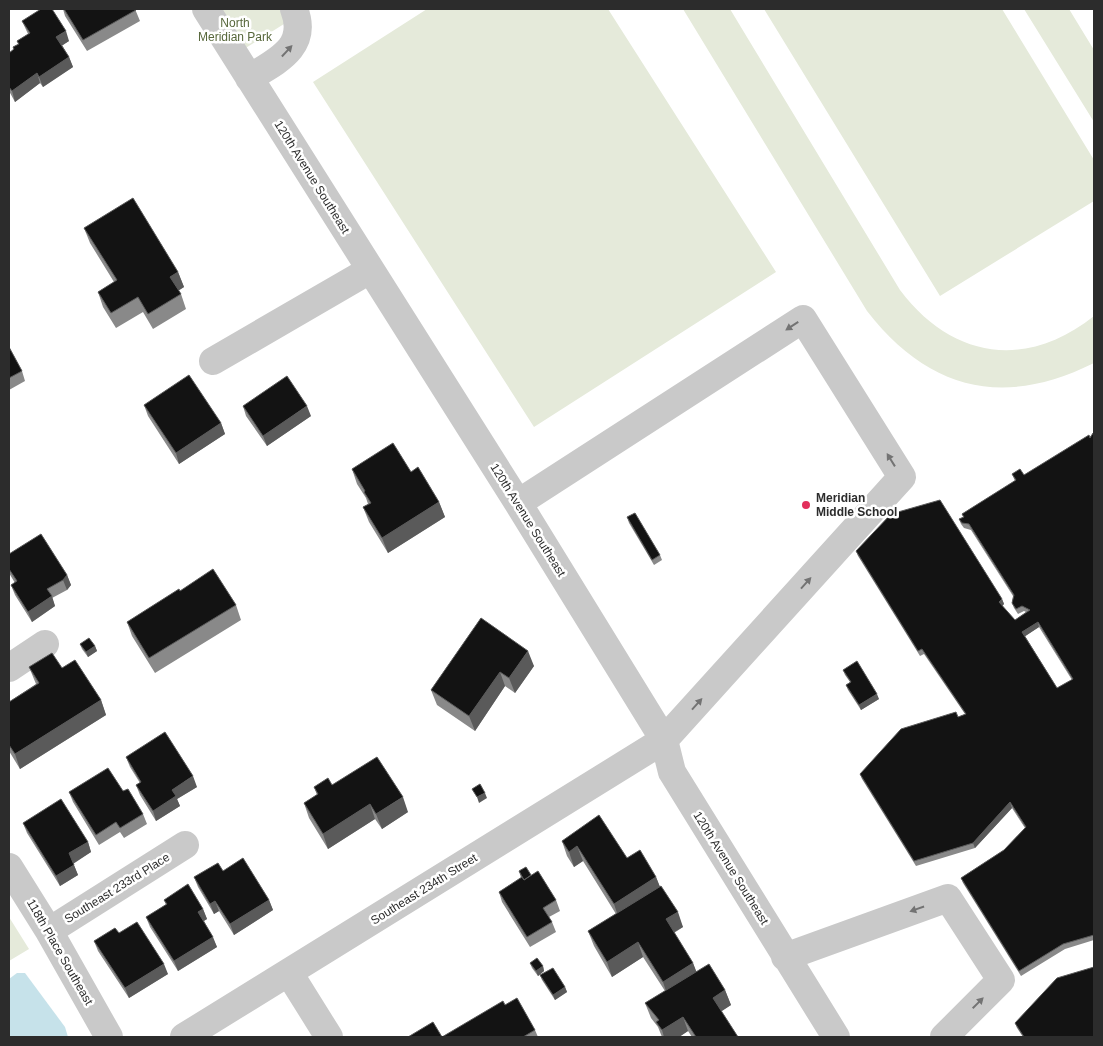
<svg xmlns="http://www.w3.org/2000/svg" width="1103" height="1046" font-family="Arial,sans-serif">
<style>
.green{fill:#e5eada}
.water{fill:#c6e2ea}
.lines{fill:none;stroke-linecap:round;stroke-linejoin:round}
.minor{stroke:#c9c9c9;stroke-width:28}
.wall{fill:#898989;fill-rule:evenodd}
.shaded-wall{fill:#5a5a5a}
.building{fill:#131313;stroke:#5a5a5a;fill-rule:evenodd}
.oneway{fill:#737373}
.poi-dot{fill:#e22f5c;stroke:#fff;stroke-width:2}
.labels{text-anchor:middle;stroke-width:5;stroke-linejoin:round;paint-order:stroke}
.park-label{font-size:12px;fill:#57673b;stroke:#fff}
.street-label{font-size:12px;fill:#2c2c2c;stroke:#fff}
.poi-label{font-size:12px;font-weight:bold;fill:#2c2c2c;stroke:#fff;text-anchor:start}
</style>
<rect width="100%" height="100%" fill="#fff"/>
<!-- green -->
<path class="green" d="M197,9h111l-80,50z
M427,9h181l168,263 -242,155 -221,-345z
M683,9h47l170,281c52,69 126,80 194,26v47c-90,45 -165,28 -227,-52z
M764,9h238l92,151v41l-154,95z
M1024,9h45l25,41v72z
M9,917l20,32 -20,12z"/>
<!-- water -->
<path class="water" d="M17,973h8l40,54 3,10h-59v-58z"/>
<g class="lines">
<!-- minor -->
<path class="minor" d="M206,9l312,494 146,237 8,32 164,265
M249,78c28,-17 60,-31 45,-69
M213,361l157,-91
M9,668l36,-24
M9,867l40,64 60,106
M49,931l136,-86
M785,957l163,-59 53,82 -57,57
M289,973l40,64
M184,1037l480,-297 238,-263 -99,-158 -285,184"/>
</g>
<!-- wall -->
<path class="wall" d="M63,9h72l5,12 -53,30 -22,-35z
M22,21l47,20 -7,4 7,12 4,10 -30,20 -3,-4 -25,19 -6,-11v-38l5,-3 -1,-3 5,-3 -1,-3 11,-7z
M84,228l94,44 6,15 -6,4 3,3 5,15 -33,20 -10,-17 -27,16 -13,-21 -5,-15 16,-10 -24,-39z
M9,347l13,24 3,10 -16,9z
M144,405l77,18 4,11 -46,30 -31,-48z
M243,406l68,10 -44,30 -21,-30z
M1094,434v506l-29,9 -44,27 -58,-93 -2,-5 43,-28 21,-22 -13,-20 -37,40 -59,18 -54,-87 -2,-5 98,-57 7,-3 -41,-60 -4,2 -62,-100 -2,-5 146,48 2,5 -2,2 13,14 11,-8 -2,-1 -6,3 -4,-6 -2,-5 1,-7 -42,-66 -7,-2 -3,-4 -2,-5 4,-2 -1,-3 53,-33 -3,-7 12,1zM1039,627l33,53 -15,8 -32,-52z
M352,469l59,3 28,30 6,15 -57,36 -19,-31 -6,-15 5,-3 -2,-6 -9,-14z
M627,517l33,38 2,5 -8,5 -25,-42z
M9,554l58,21 4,10 -4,5 -15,8 3,8 -23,16 -17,-27 -4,-10 4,-2 -6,-10z
M180,591l56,14 5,15 -86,53 -23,-37 -5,-14z
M481,618l53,48 -19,27 -10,-7 -30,45 -38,-26 -6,-15z
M80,644l15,2 2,5 -9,6 -6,-8z
M29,667l33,1 39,32 5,15 -86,54 -11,-18v-49l27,-18z
M843,670l36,29 -18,11 -13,-20 -2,-5 4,-3 -5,-7z
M126,757l71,30 -20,12 3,7 -24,15 -16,-26 -4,-10 4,-2 -10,-16z
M332,785l76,27 -26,17 -7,-10 -47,30 -19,-31 -5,-15 13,-8 -3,-8z
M123,791l20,23 4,10 -23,14 -4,-6 -21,13 -26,-43 -4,-10z
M23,823l65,19 3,10 -18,11 5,12 -18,11 -33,-53z
M562,841l65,17 29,19 4,10 23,40 -9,6 19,30 3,9 29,18 6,15 -10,6 17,26h-46l-4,-6 -9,6h-17l-4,-10 -7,-9 -6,-15 20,-12 -22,-34 -31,20 -18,-31 -6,-15 28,-17 -33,-53 -9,6 -7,-11z
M223,871l46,29 4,10 -39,25 -15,-24 -5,3 -16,-27 -4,-10z
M519,871l12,4 25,25 4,11 -11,6 3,5 4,10 -26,15 -28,-45 -3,-10 22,-14z
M164,900l39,9 4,10 -3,2 13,26 -39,24 -28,-44 -4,-10 20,-12z
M119,933l49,41 -39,24 -31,-47 -4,-10z
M530,963l13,3 1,5 -6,5 -6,-8z
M540,975l25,12 2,5 -12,8 -13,-20z
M505,1005l30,25 3,7h-130h34z
M1015,1023l79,14h-71l-6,-9z"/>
<!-- shaded-wall -->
<path class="shaded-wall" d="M66,31l3,10 -9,6 -4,-10z
M69,57l4,10 -30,20 -4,-10z
M37,73l3,10 -25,19 -3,-11z
M178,272l6,15 -8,5 -6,-15z
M307,406l4,10 -44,30 -4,-10z
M221,423l4,11 -46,30 -3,-11z
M439,502l6,15 -57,36 -6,-15z
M67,575l4,10 -4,5 -4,-10z
M52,596l3,10 -23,16 -4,-10z
M1002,599l2,5 -3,3 -2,-5z
M1038,622l1,5 -15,10 -2,-5z
M95,646l2,5 -9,6 -2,-5z
M528,651l6,15 -19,27 -6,-15z
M500,672l5,14 -30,45 -6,-15z
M877,694l2,5 -18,11 -2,-5z
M101,700l5,15 -86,54 -5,-15z
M193,776l4,11 -20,12 3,7 -24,15 -3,-10 19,-21z
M485,793l2,5 -8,5 -2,-6z
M403,797l5,15 -26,17 -6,-15z
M1010,802l2,6 -37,40 -2,-5z
M370,804l5,15 -47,30 -5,-15z
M88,842l3,10 -18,12 -4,-11z
M577,846l6,15 -9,6 -5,-15z
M74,865l4,10 -18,11 -4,-10z
M656,877l6,15 -43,27 -5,-15z
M269,900l4,10 -39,25 -4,-11z
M215,901l4,10 -5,3 -4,-10z
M203,909l4,10 -5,3 -4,-10z
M678,912l5,15 -12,7 -5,-15z
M213,937l4,10 -39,24 -4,-10z
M638,942l5,15 -31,20 -5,-15z
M693,963l6,15 -31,19 -5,-15z
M164,964l4,10 -39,24 -4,-10z
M543,966l1,5 -6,5 -2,-5z
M565,987l2,5 -12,8 -2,-5z
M725,990l6,15 -12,8 -6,-15z
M683,1017l5,14 -9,6h-15l-2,-7z"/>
<!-- building -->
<path class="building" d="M41,9h11l14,22 -10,6 13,20 -30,20 -2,-4 -25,18 -3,-4v-34l5,-4 -1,-2 6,-3 -2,-3 13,-8 -8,-12z
M64,9h71l1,1 -53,30z
M133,198l45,74 -8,5 11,17 -33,20 -10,-17 -27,16 -13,-21 19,-12 -33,-52z
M9,347l13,24 -13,7z
M189,375l32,48 -45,30 -32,-48z
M287,376l20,30 -44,30 -20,-30z
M1093,433l1,1v501l-31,9 -44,27 -58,-93 43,-28 22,-23 -16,-25 -37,41 -59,18 -54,-87 41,-45 55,-17 2,5 8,-3 -44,-65 -4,2 -62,-100 35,-37 49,-14 62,99 -3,3 16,18 15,-10 -8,-4 -6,3 -4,-6 2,-8 -45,-71 -7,-1 -3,-4 5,-2 -2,-3 54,-34 -4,-6 8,-5 4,6 65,-40 1,3zM1038,622l35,57 -16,9 -35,-56z
M393,443l18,29 7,-5 21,35 -57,36 -19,-31 8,-4 -7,-11 1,-1 -13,-22z
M635,513l25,42 -8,5 -25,-43z
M41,534l26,41 -4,5 -16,9 5,7 -24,16 -17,-27 6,-4 -8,-12v-15z
M213,569l23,36 -87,53 -22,-36 52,-33 1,2z
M481,618l47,33 -19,27 -9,-6 -31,44 -38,-26z
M89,638l6,8 -9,6 -6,-8z
M52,653l10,15 13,-8 26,40 -86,54 -6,-9v-43l30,-19 -10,-16z
M857,661l20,33 -18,11 -13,-20 5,-3 -8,-12z
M165,732l28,44 -21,14 4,6 -23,15 -17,-26 5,-3 -15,-25z
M377,757l26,40 -27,17 -6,-10 -47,30 -19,-31 14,-9 -4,-7 14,-9 4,7z
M108,768l15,23 5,-2 15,25 -23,14 -4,-6 -20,13 -27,-43z
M480,784l5,9 -8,4 -5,-8z
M61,799l27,43 -19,11 5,12 -18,11 -33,-53z
M599,815l28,43 13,-8 16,27 -42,27 -37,-58 -8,6 -7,-11z
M243,858l26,42 -39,24 -15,-23 -5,3 -16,-27 24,-14 5,8z
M526,867l5,8 -7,5 -5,-9z
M538,871l18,29 -13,8 9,14 -25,15 -28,-45 23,-15 2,3z
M188,884l15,25 -5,3 15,25 -39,24 -28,-44 21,-13 -3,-4z
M661,886l17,26 -12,7 27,44 -30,19 -25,-40 -31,20 -19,-31z
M137,922l27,42 -39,24 -31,-47 21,-13 4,5z
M537,958l6,8 -7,5 -6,-8z
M709,964l16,26 -12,8 25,39h-42l-13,-20 -21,13 -6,-8 3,-2 -14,-17z
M1094,967v70h-70l-9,-14 42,-45z
M553,968l12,19 -12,8 -13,-20z
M517,998l18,32 -12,7h-115l25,-15 9,15 61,-36 2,4z"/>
<!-- one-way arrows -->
<defs><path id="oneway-solid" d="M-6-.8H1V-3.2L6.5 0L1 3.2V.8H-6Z" transform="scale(1.25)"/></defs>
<g class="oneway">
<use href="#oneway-solid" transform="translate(287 51) rotate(-47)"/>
<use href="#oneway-solid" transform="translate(792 326) rotate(147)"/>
<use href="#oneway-solid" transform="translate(891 460) rotate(-122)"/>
<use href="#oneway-solid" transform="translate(806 583) rotate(-48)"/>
<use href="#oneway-solid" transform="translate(697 704) rotate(-48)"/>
<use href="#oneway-solid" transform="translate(917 909) rotate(161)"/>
<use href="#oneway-solid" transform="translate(978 1003) rotate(-45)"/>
</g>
<!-- markers -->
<circle class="poi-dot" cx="806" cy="505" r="5"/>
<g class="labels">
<!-- park labels -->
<g class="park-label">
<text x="235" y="27">North<tspan x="235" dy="14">Meridian Park</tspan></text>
</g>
<!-- street labels -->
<g class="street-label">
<text transform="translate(312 177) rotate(58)" y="4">120th Avenue Southeast</text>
<text transform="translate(528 520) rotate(58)" y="4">120th Avenue Southeast</text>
<text transform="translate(731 868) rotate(58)" y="4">120th Avenue Southeast</text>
<text transform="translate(117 888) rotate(-32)" y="4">Southeast 233rd Place</text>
<text transform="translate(424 889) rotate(-32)" y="4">Southeast 234th Street</text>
<text transform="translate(60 952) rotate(60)" y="4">118th Place Southeast</text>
</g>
<!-- poi labels -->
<g class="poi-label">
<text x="816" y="502">Meridian<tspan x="816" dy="14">Middle School</tspan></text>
</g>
</g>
<!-- border -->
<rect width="1103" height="1046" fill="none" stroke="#2c2c2c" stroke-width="20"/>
</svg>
